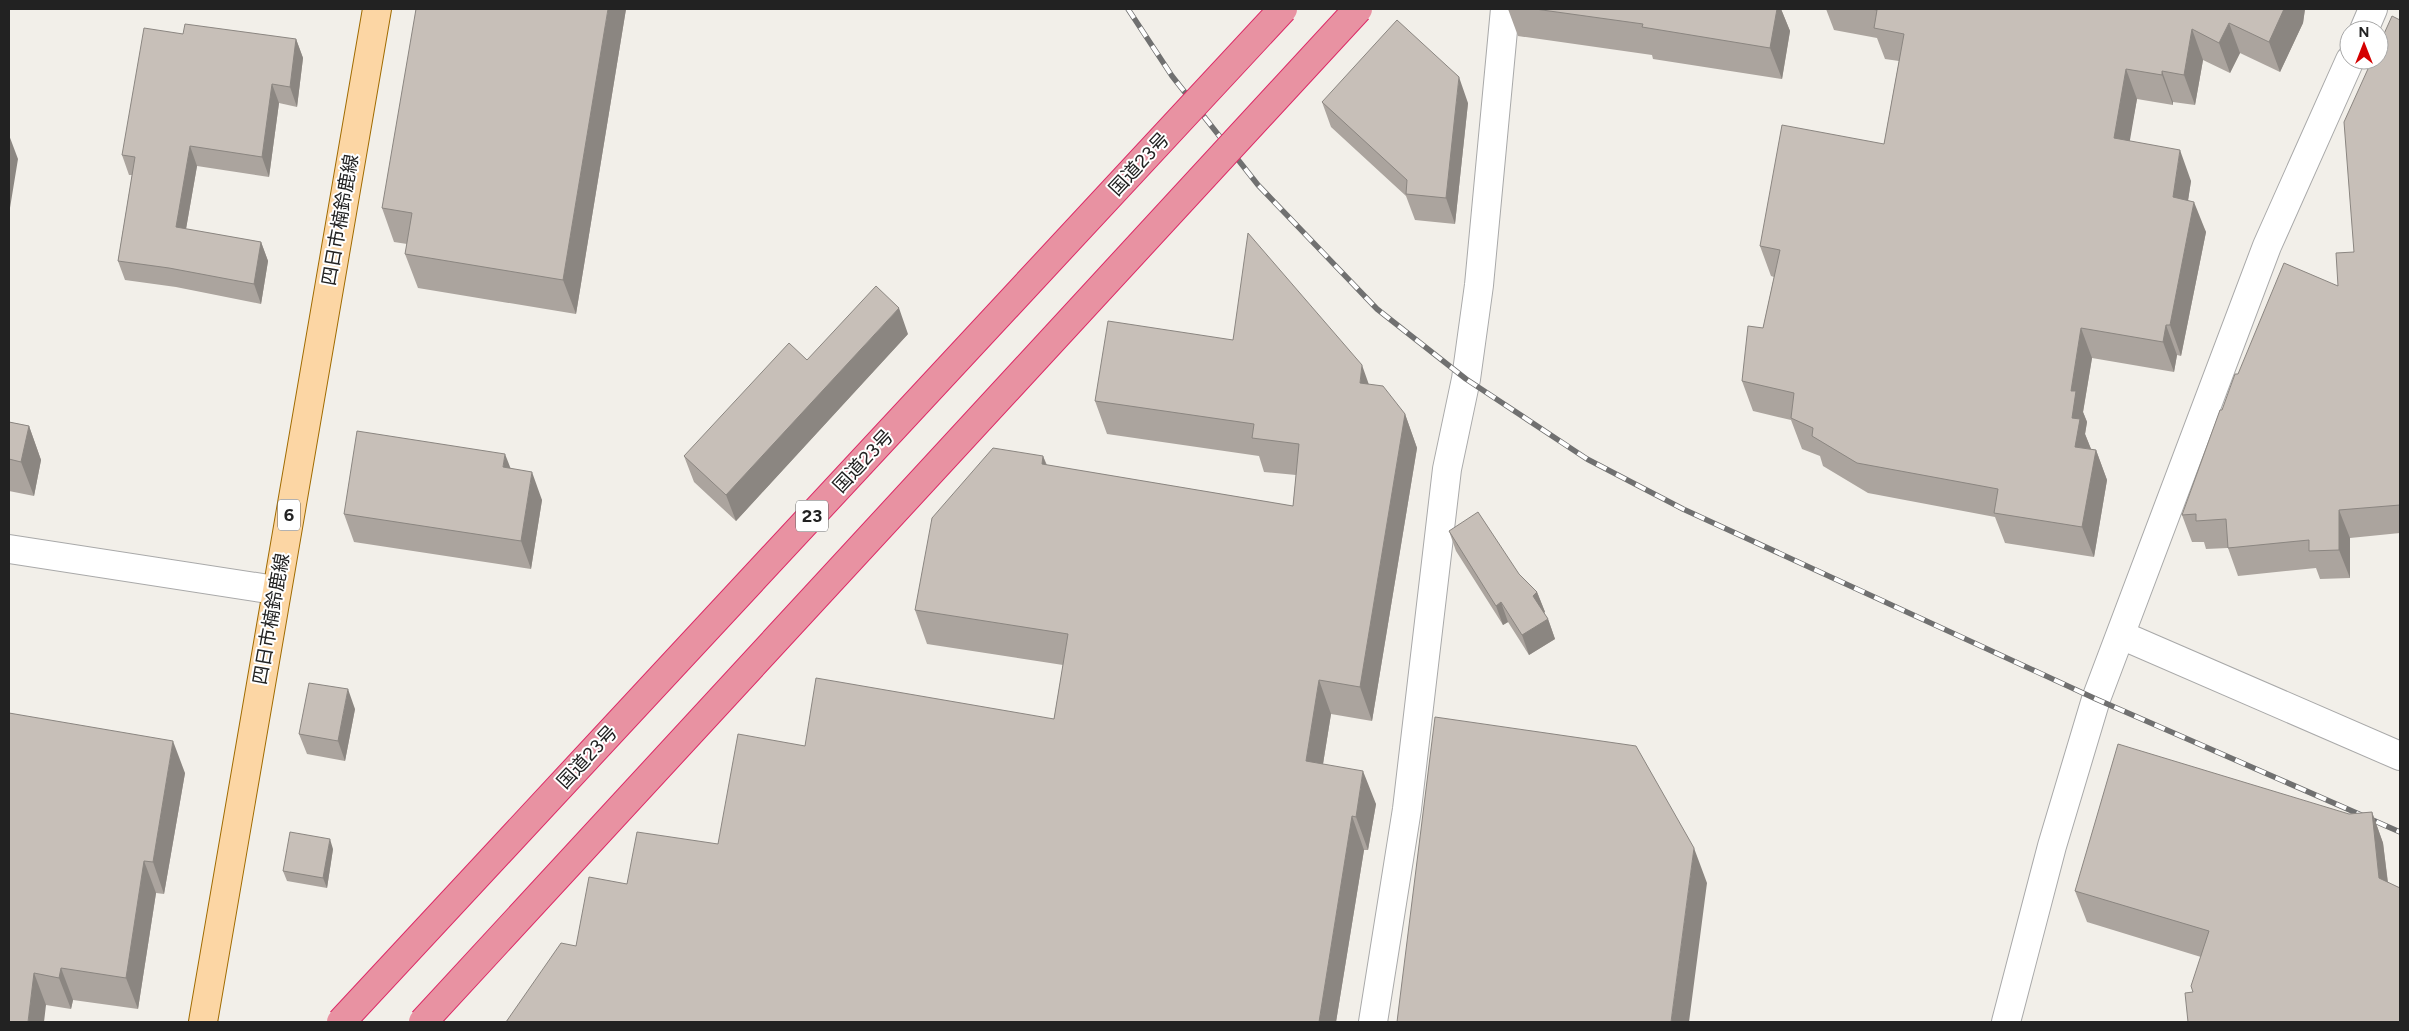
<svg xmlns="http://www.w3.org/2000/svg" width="2409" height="1031" font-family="Figtree,'Noto Sans JP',sans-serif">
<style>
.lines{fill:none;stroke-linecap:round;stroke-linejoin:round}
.minor-casing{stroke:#a9a9a9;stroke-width:30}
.major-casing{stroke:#a06b00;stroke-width:30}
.minor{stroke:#fff;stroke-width:28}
.major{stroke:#fcd6a4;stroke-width:28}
.rail-casing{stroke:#707070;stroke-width:5.5}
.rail{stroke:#fff;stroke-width:4;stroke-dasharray:11;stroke-linecap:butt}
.highway-bridge-casing{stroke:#dc2a67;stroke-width:30;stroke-linecap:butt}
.highway-bridge{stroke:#e892a2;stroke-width:28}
.wall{fill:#aba49e}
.shaded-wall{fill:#8b8681}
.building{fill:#c7bfb8;stroke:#8b8681}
.labels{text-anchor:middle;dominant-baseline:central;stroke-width:4;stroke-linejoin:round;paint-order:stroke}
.shield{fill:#fff;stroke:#646464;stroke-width:1}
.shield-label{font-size:18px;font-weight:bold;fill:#222}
.street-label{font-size:19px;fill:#222;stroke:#fff}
</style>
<rect width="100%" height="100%" fill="#f2efe9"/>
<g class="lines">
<g class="minor-casing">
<path id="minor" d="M2364,30L2373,9
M9,549L275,590
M2121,635L2400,756
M1373,1022L1407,809L1447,469L1466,379L1479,285L1505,9
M2006,1022L2052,846L2096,699L2267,246L2350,60"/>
</g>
<g class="major-casing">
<path id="major" d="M203,1022L377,9"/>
</g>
<use href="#minor" class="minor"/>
<use href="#major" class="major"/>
<g class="rail-casing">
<path id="rail" d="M1128,9L1172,76L1258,185L1377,309L1466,379L1587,459L1683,509L2096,699L2400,832"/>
</g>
<use href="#rail" class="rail"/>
<g class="highway-bridge-casing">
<path id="highway-bridge" d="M341,1022L1283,9
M423,1022L1358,9"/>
</g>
<use href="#highway-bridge" class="highway-bridge"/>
</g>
<path class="wall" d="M626,9L576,314L418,288L405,254L407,244L394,242L382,208Z
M1508,9H1781L1790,31L1782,79L1653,59L1652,55L1518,36Z
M1826,9H2305L2303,23L2280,72L2240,53L2230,73L2203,60L2195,105L2173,102V105L2137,99L2129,141L2191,181L2188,200L2206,232L2181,356L2177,355L2174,372L2092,358L2083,412L2087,422L2085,434L2091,449L2096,450L2107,480L2094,557L2005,543L1995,517L1868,493L1823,466L1820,456L1802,449L1791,420L1753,411L1742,381L1763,328L1774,277L1771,276L1760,246L1884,144L1899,61L1885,59L1877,38L1834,30Z
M2400,20V533L2350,538V578L2320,579L2316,568L2238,576L2228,548L2206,549L2204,542H2192L2182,515L2222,410L2238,374L2338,286L2354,252Z
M183,34L296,39L303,58L297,107L279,103L269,177L197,166L186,229L261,242L268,261L261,304L176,287L125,280L118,261L132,175H129L122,155Z
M1322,102L1468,103L1455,224L1415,220L1406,196L1331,127Z
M908,334L736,521L694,482L684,456L807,360Z
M1369,385L1405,414L1417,448L1372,721L1331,714L1323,764L1376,804L1368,850H1364L1336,1022H506L576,946L627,884L718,844L805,746L1054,719L1063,665L927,644L915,610L1043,456L1047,465L1293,506L1296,475L1264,472L1259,456L1107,434L1095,401Z
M9,422L29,426L41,460L34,496L9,491Z
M510,468L542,500L531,569L354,542L344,514Z
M1449,531L1519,574L1537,592L1545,612L1544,613L1548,619L1555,639L1529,655L1508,622L1503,625L1456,551Z
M355,709L345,761L307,754L299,734Z
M9,713L185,773L164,894L156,893L138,1009L73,1000L71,1009L46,1005L9,1022Z
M2372,812L2383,843L2388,882L2193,992L2201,957L2087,922L2075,891L2349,814Z
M333,849L327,888L287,881L283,871Z"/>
<path class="shaded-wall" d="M608,9H626L576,314L563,280Z
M1777,9H1781L1790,31L1782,79L1770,48Z
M2284,9H2305L2303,23L2280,72L2269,42Z
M2229,23L2240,53L2230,73L2219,43Z
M2192,29L2203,60L2195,105L2184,75Z
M296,39L303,58L297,107L290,87Z
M2126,69L2137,99L2125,169L2114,138Z
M2162,71L2173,102V105L2162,75Z
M1459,77L1468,103L1455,224L1446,198Z
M272,84L279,103L269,177L262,157Z
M9,135L18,159L9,214Z
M190,146L197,166L183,246L176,227Z
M2180,150L2191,181L2184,227L2173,197Z
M2194,202L2206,232L2181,356L2170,325Z
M261,242L268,261L261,304L254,284Z
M899,308L908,334L736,521L726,495Z
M2166,325L2177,355L2174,372L2163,342Z
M2081,328L2092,358L2083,412L2087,422L2085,434L2091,449L2075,447L2072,418L2071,391Z
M1362,365L1374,399L1360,383Z
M1405,414L1417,448L1372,721L1360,687Z
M29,426L41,460L34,496L21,462Z
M2096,450L2107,480L2094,557L2082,527Z
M505,454L516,482L503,467Z
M1043,456L1055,489L1042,464Z
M532,472L542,500L531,569L521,541Z
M2339,510L2350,538V578L2339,550Z
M1537,592L1545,612L1540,615L1533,596Z
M1501,602L1508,622L1503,625L1496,606Z
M1548,619L1555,639L1529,655L1522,635Z
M1319,680L1331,714L1318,795L1306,761Z
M348,689L355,709L345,761L338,741Z
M173,741L185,773L164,894L153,862Z
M1363,771L1376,804L1368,850L1356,817Z
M2372,812L2383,843L2391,910L2379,878Z
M1352,816L1364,850L1336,1022H1319Z
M330,839L333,849L327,888L323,878Z
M1694,848L1707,883L1689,1022H1671Z
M144,861L156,893L138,1009L126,978Z
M61,968L73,1000L71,1009L59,978Z
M34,973L46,1005L44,1022H28Z"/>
<path class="building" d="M416,9H608L563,280L405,254L412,213L382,208Z
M1535,9H1777L1770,48L1642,27L1643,24Z
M1871,9H2284L2269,42L2229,23L2219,43L2192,29L2184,75L2162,71V75L2126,69L2114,138L2180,150L2173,197L2194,202L2170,325H2166L2163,342L2081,328L2071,391H2076L2072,418L2080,419L2075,447L2096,450L2082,527L1994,513L1998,489L1857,463L1812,436L1813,428L1791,418L1794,393L1742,381L1748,326L1763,328L1780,250L1760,246L1782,125L1884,144L1904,34L1874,28L1877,10Z
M2392,16L2400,20V505L2339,510V550L2309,551V540L2228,548L2226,519L2196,521V514L2182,515L2220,410H2222L2235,374H2238L2284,263L2338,286L2336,253L2354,252L2344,122L2372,60H2379V45Z
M1397,20L1459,77L1446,198L1406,194L1407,180L1322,102Z
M185,24L296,39L290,87L272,84L262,157L190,146L176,227L261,242L254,284L169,268L118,261L135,157L122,155L144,28L183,34Z
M1248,233L1362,365L1360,383L1383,386L1405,414L1360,687L1319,680L1306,761L1363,771L1356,817L1352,816L1319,1022H506L561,943L576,946L589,877L627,884L637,832L718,844L738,734L805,746L816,678L1054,719L1068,634L915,610L932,518L993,448L1043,456L1042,464L1293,506L1299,444L1252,438L1254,424L1095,401L1108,321L1233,340Z
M876,286L899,308L726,495L684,456L789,343L807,360Z
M9,422L29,426L21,462L9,459Z
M357,431L505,454L503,467L532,472L521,541L344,514Z
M1478,512L1519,574L1537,592L1533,596L1548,619L1522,635L1501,602L1496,606L1449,531Z
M309,683L348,689L338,741L299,734Z
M9,713L173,741L153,862L144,861L126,978L61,968L59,978L34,973L28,1022H9Z
M1435,717L1636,746L1694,848L1671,1022H1397Z
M2118,744L2349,814L2372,812L2379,878L2400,888V1022H2188L2185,993L2193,992L2191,986L2209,931L2075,891Z
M290,832L330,839L323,878L283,871Z"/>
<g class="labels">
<g class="shield">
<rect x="278" y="499.5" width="22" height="31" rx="4"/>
<rect x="796" y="500.5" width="32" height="31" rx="4"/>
</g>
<g class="shield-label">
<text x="289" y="515">6</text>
<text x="812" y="516">23</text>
</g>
<g class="street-label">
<text transform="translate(1139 164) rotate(-47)">国道23号</text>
<text transform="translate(340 220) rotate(-80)">四日市楠鈴鹿線</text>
<text transform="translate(863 461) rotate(-47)">国道23号</text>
<text transform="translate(271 619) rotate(-80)">四日市楠鈴鹿線</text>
<text transform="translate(587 757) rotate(-47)">国道23号</text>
</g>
</g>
<rect width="2409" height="1031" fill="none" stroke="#222222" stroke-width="20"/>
<g transform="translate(2364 45)"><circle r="24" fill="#ffffff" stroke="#a7a7a7"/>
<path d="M0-4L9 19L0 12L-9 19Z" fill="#d40000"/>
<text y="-8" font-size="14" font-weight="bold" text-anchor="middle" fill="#222222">N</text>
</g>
</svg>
